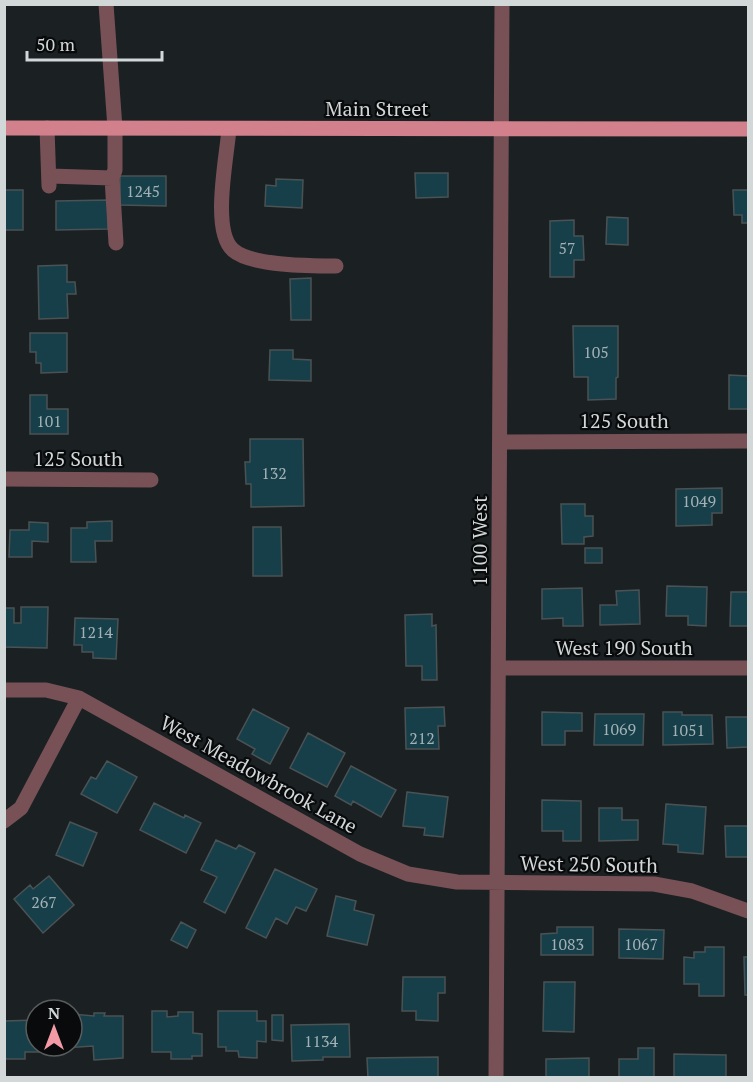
<svg xmlns="http://www.w3.org/2000/svg" width="753" height="1082" font-family="'PT Serif',serif">
<style>
.building{fill:#173f4a;stroke:#4a5254;stroke-width:1.5}
.lines{fill:none;stroke-linecap:round;stroke-linejoin:round}
.minor{stroke:#785156;stroke-width:15}
.major{stroke:#d1808c;stroke-width:15}
.labels{text-anchor:middle;dominant-baseline:central;stroke-width:4.5;stroke-linejoin:round;paint-order:stroke}
.number-label{font-size:16px;fill:#a3b1b4}
.street-label{font-size:20px;fill:#d2d7d8;stroke:#080a0b}
</style>
<rect width="100%" height="100%" fill="#1b2123"/>
<path class="building" d="M415,173H448V197L416,198Z
M120,176H166V206L120,205Z
M276,179L303,180L302,208L265,206L266,185L276,186Z
M4,190H23V230H5Z
M733,190H748V223H742V215H734Z
M108,200V229L56,230V201Z
M607,217L628,218V245L606,244Z
M574,220V236H583L584,260H574V277H550V221Z
M67,265V282H75L76,294H67L68,318L39,319L38,266Z
M311,278V320H291L290,279Z
M573,326H618V377L616,378V399L588,400V377H574Z
M30,333H67V372L41,373V363H36V352H30Z
M270,350H293V359L311,360V381L269,380Z
M729,375L748,376V409H729Z
M30,395H47V409H68V434H30Z
M250,439H303L304,506L251,507V484H246L245,462H250Z
M722,488V513H712V525L676,526V489Z
M561,504H585V516H593V536L584,537V544H562Z
M112,521V541H95L96,562H71V528H87V522Z
M29,522L48,523V542L32,541V557H9L10,530H29Z
M253,527H281L282,576H253Z
M585,548H602V563H585Z
M667,586L707,587L706,626L688,625V616H666Z
M582,588L583,626H563V618L542,619V589Z
M639,590L640,624L600,625V605H617L616,591Z
M731,592H748V626H730Z
M21,607H48L47,648L4,647V608H14V623H21Z
M432,614V626L436,625L437,680H422V666H406L405,615Z
M75,618L118,619L116,659L93,658V652H82V645H74Z
M444,707L445,726H438L439,749H406L405,708Z
M253,709L289,728L270,764L252,754L255,749L237,739Z
M542,712L582,713V731H565V745H542Z
M663,712H682V715H712L713,744L663,745Z
M595,714H644L643,745H594Z
M726,717H748V747L727,748Z
M308,733L345,753L327,787L290,768Z
M107,761L137,777L117,813L81,794L91,777L96,779Z
M351,766L396,790L381,817L353,801L351,805L335,796Z
M407,792L448,797L443,837L424,835L425,828L403,826Z
M542,800L581,801V841H563V831H542Z
M154,803L184,818L185,815L201,823L186,853L140,830Z
M666,804L706,807L703,854L678,852V845L663,844Z
M599,808H622V820H638V840L599,841Z
M70,822L97,833L83,866L56,855Z
M725,826H748V857H726Z
M216,840L236,849L239,845L255,853L225,913L204,902L217,877L201,870Z
M275,869L317,889L306,911L296,907L287,924L276,918L266,938L246,928Z
M49,876L74,905L43,933L14,899L30,885L33,889Z
M336,896L356,901L354,910L374,915L367,945L327,936Z
M181,922L196,930L187,948L171,940Z
M557,927H593V955H541V934L557,933Z
M619,929L664,930L663,959L619,958Z
M705,947H724V996H699V984H684V957L694,958V952H705Z
M744,957H748V995H745Z
M403,977H445V993H438V1021L416,1020V1011H402Z
M544,982H575L574,1032L543,1031Z
M152,1011H167V1017L178,1016V1012H193V1033L202,1034V1056H192V1059H171V1052H152Z
M218,1011H257V1021H266V1042L257,1041V1058L239,1057L238,1051H226V1047H218Z
M94,1013H105L104,1016H123V1058L94,1060L93,1046L64,1048V1046H72V1014L94,1016Z
M272,1015H283V1041L272,1040Z
M36,1020V1046H42V1052H25V1059H6L4,1054L5,1021Z
M349,1024L350,1057H323V1060L292,1061L291,1025Z
M638,1048H654V1078H619V1059H638Z
M674,1054L726,1055V1078H674Z
M438,1057V1078H368L367,1058Z
M589,1058V1078H546V1059Z"/>
<g class="lines">
<path class="minor" d="M106,4L115,128V170L112,178L116,243
M47,128L49,186
M229,129C227,156 211,231 233,250C251,266 311,266 336,266
M50,176L112,178
M500,442L748,441
M4,479L151,480
M499,668H748
M4,690H46L79,698L360,854L408,874L457,882L654,884L692,891L748,911
M4,821L21,808L79,698
M496,1078L502,4"/>
<path class="major" d="M4,128L748,129"/>
</g>
<g class="labels">
<g class="number-label">
<text x="143" y="191">1245</text>
<text x="567" y="248">57</text>
<text x="596" y="352">105</text>
<text x="49" y="421">101</text>
<text x="274" y="473">132</text>
<text x="699" y="501">1049</text>
<text x="96" y="632">1214</text>
<text x="619" y="729">1069</text>
<text x="688" y="730">1051</text>
<text x="422" y="738">212</text>
<text x="44" y="902">267</text>
<text x="567" y="944">1083</text>
<text x="641" y="944">1067</text>
<text x="321" y="1041">1134</text>
</g>
<g class="street-label">
<text x="377" y="108">Main Street</text>
<text x="624" y="420">125 South</text>
<text x="78" y="458">125 South</text>
<text transform="translate(479 541) rotate(-90)">1100 West</text>
<text x="624" y="647">West 190 South</text>
<text transform="translate(259 774) rotate(29)">West Meadowbrook Lane</text>
<text transform="translate(589 864) rotate(1)">West 250 South</text>
</g>
</g>
<rect width="753" height="1082" fill="none" stroke="#d2d7d8" stroke-width="12"/>
<g transform="translate(54 1028)"><circle r="28" fill="#080a0b" stroke="#595c5d" stroke-width="1.5"/>
<path d="M0-4.5L10 22L0 15L-10 22Z" fill="#f39aa7"/>
<text y="-9" font-size="16" font-weight="bold" text-anchor="middle" fill="#d2d7d8">N</text>
</g>
<path d="M27 51v9h135v-9" fill="none" stroke="#d2d7d8" stroke-width="3"/>
<text x="36" y="51" font-size="18" fill="#d2d7d8" stroke="#080a0b" stroke-width="4.5" paint-order="stroke">50 m</text>
</svg>
